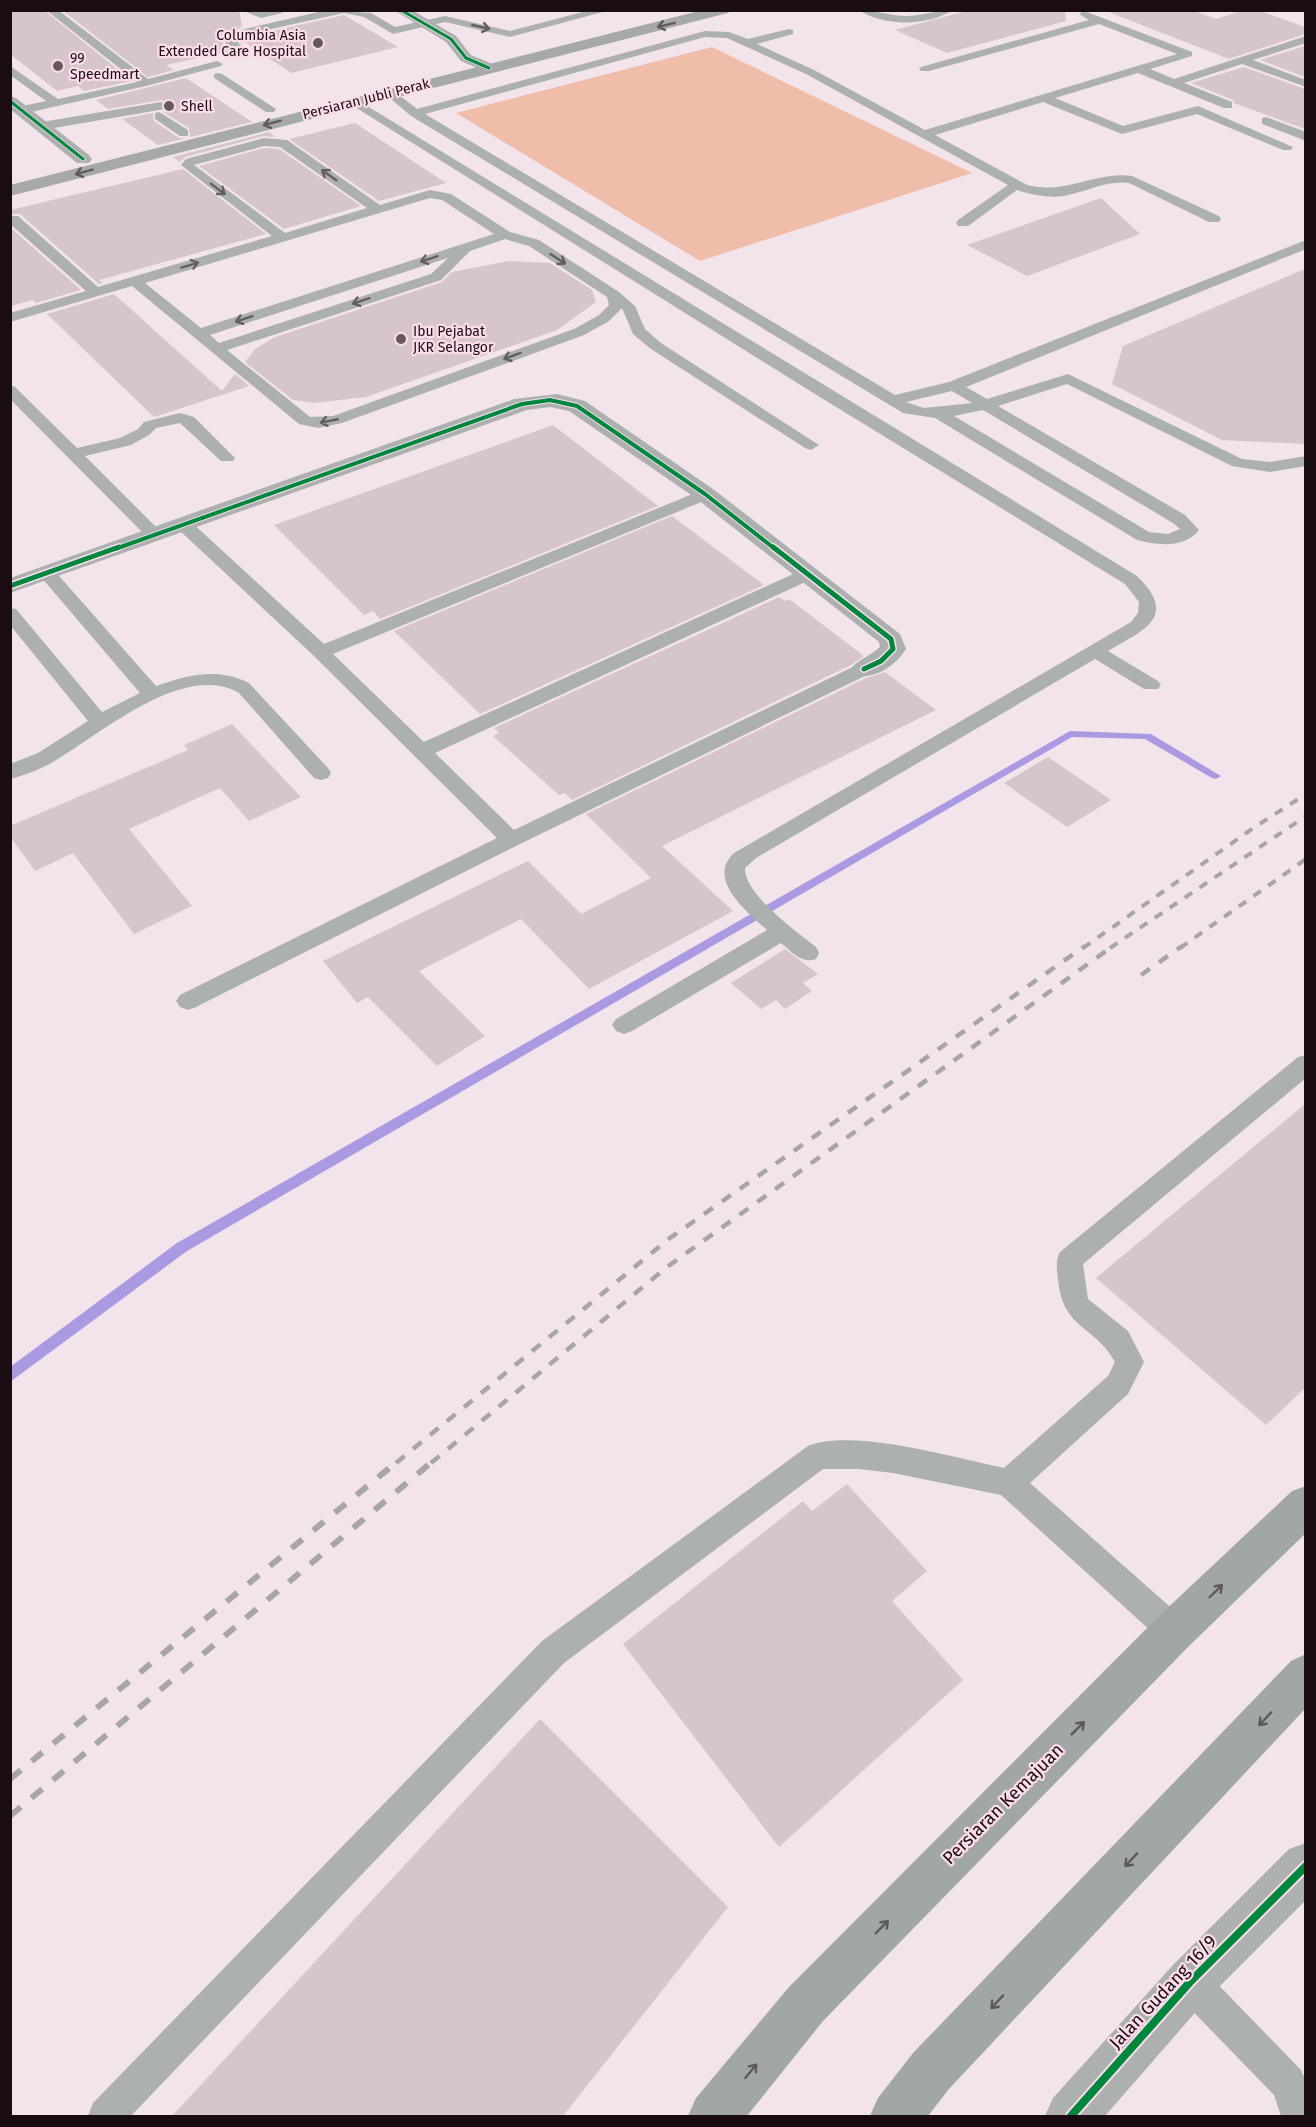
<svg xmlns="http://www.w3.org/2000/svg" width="1316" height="2127" font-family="'Fira Sans',sans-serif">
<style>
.green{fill:#efbdaa}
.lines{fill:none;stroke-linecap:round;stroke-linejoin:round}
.stream{fill:#aa9ae2;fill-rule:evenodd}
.building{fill:#d6c5ca}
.lane{fill:#acb1b0;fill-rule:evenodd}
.street{fill:#acb1b0;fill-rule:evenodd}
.secondary{fill:#a1a7a4;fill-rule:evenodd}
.primary{fill:#a6a9a9;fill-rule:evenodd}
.rail-far2{stroke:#a8a5a6;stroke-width:4;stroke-dasharray:9 9;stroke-linecap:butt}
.rail-far1{stroke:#a8a5a6;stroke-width:4.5;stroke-dasharray:11 11;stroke-linecap:butt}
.rail{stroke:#a8a5a6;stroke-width:6;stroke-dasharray:14 14;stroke-linecap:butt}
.cycleway-far3-casing{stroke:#fadcea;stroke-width:4.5}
.cycleway-far2-casing{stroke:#fadcea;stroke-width:6}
.cycleway-far1-casing{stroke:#fadcea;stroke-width:8}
.cycleway-casing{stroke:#fadcea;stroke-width:12}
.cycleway-far3{stroke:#00873e;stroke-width:3}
.cycleway-far2{stroke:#00873e;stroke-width:4}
.cycleway-far1{stroke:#00873e;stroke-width:5}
.cycleway{stroke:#00873e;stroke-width:8}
.oneway{stroke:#605a5e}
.oneway2{stroke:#645e62}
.oneway3{stroke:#5e595c}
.poi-dot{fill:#67575f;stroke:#fadcea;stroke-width:2}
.labels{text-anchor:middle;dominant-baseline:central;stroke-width:4.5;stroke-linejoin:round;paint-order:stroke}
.far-poi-label{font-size:14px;fill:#1b0b13;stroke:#fadcea;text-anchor:start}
.far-street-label{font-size:14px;fill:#1b0b13;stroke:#fadcea}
.near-street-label{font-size:18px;fill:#1b0b13;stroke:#fadcea}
</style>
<rect width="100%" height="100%" fill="#f3e3eb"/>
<path class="green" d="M712,47L972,173L700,261L456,113Z"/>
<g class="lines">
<path class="stream" d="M1070,731L1151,734L1221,776L1216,779L1212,778L1145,739L1072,737L187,1251L10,1382V1367L177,1243Z"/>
</g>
<path class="building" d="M10,10H44L132,81L84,91L78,86L57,91L10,54Z
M62,10H239L242,27L225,36L223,44L230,51L166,65L174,70L148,77Z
M970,10H1065L1066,21L947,53L895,30Z
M1111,10H1192L1216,19L1244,10H1257L1305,27V34L1229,59L1111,13Z
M344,15L398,47L291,73L243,41V45L239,41L245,37Z
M1305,46V77L1260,60Z
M1244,67L1305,89V129L1234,103L1233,100L1191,83Z
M186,78L252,122L190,137L189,128L163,112L167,110L169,106L162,100L108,109L96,100Z
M153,113L154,121L179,138H186L158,145L122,119Z
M355,123L446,183L379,201L289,139Z
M269,132L275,137L263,136L185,157L180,162L173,157Z
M264,148L279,149L361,206L284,229L199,166Z
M183,169L266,234L99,280L103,283L99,284L20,214H10V210Z
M1101,198L1140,234L1027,276L967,245Z
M10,227L81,290L36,303L33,300L10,306Z
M509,261L550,263L592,290L596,302L557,330L366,397L315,403L293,400L245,362L255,349L275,337L442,282L452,272Z
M1305,269V444L1222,440L1112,384L1123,346Z
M114,294L222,391L235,374L249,386L154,417L47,314Z
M553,425L658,506L380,619L373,611L364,615L274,525Z
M672,516L764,585L480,714L394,631Z
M779,597L785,601L789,599L864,656L851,665L572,800L565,793L559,795L493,736L499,733L494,728Z
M885,672L936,710L662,846L733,911L589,989L521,919L419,971L485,1036L437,1066L368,997L357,1003L323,961L528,861L581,914L651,878L586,814L866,678Z
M232,724L301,797L249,821L220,788L129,829L192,906L134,934L73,853L35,871L10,836V826L188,750L184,745Z
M1048,757L1111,800L1067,827L1004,783Z
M785,949L818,974L803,983L812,991L785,1009L776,1000L761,1009L731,983Z
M1305,1104V1388L1266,1425L1096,1278Z
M847,1484L927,1571L892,1601L963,1680L779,1847L623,1644L803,1501L812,1511Z
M540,1719L728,1907L563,2116H172Z"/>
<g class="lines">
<path class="lane" d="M46,10H58L148,79L217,61L223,64L221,66L146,86L22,114L18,113V107L46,101L10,75V66L58,99L137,82Z
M327,10L371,13L395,27L445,16L510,31L590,10H610L510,37L445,22L393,34L364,17L344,13L244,35L236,40L242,47L240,49H232L225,43L227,37L236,31Z
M859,10C875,10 890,16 906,16C922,16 937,10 953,10C929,26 883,27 859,10Z
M1084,11L1192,52V56L1150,69L1174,79L1306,36V43L1253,60L1306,80V87L1242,64L1184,83L1232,102V108H1224L1138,73L1055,98L1123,126L1198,106L1293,147L1291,150H1283L1197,114L1122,134L1043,102L935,135L1027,185C1068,195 1095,171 1132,176L1219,216L1221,219L1219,222H1209L1129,183C1107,180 1086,192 1064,196C1048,198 1032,195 1017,190L968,226H958L956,223L958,220L1008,185L806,74L727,38L705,37L425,114L895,395L949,382L1306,240V249L966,387L987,399L1068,374L1242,459L1270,462L1306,456V466L1270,472L1232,466L1067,384L998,406L1185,515L1199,530C1184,549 1157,545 1137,540L935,418L903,413L411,116L384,93L390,90L394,91L417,109L705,31L729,32L748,39L789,29L793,30V34L757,44L814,70L925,130L1177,54L1099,24L929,71H921L919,69L921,67L1089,20L1079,14ZM952,391L972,403L924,408L906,402ZM983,410L1173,523L1180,529L1168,534L1149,532L954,416Z
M218,73L222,74L276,109L274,112H266L214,78V74Z
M354,98L1137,576C1179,617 1144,630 1108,651L1158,681L1161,685L1158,689H1144L1095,659L756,858L745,868C744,894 796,931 816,947L819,953L816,959C801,964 792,952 781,943L632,1031L624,1034L616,1031L612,1025L616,1019L767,930C747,912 706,879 734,853L1131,622L1138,613L1139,602L1125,584L815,394L350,104V100Z
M161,102L167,106L165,109L42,130L36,126L42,122Z
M159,112L188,130V136H180L155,119V113Z
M1266,117L1306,132V141L1262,124V118Z
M264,138L287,140L380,205L430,190L451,194L510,232L539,240L619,292L635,306L645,329L661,343L819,445L811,450L805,448L651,349L633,334L622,308L609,321L584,335L342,423L318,428L299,424L132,286L10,322V313L86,291L10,224V216H18L98,287L272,236L181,165L186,159ZM264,146L280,147L367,208L285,233L194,165ZM430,198L442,200L494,234L201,328L145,283ZM505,239L529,246L607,297L609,305L599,315L574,329L333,416L310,417L227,350L441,280L470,251ZM448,258L431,274L219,343L210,335Z
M10,385L15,387L77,448L120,438L138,429L144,422L180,413L194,417L235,458L233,461H221L180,423L156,428L149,435L131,445L85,456L164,535L161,539H149L10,399Z
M705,489L711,490L713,494L711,498L333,654L424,742L802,570H814L817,574L814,578L435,753L514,830L857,665H871L873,669L871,673L518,845L196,1007L188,1010L180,1007L176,1001L180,995L497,838L314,656L178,529L175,525L178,521H190L324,644Z
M47,568L53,569L156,686C187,675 218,667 249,683L328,768L331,773L328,778L321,780L314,778L239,693C183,661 100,735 53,762C41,769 25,775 10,779V764L38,753L88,721L10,625V608L16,609L102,712L140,693L41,577L38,573L41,569Z
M1306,1055V1078L1083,1264L1088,1299L1128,1331L1144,1362L1128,1394L1030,1483L1185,1620L1190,1631L1185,1642L1174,1647L1163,1642L1001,1495L893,1473L859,1469H823L564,1663L131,2116H88L93,2103L542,1641L808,1446C855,1428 954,1458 1004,1468L1108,1376L1115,1362C1095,1325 1063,1330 1058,1280C1057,1269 1055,1262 1060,1252L1298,1057Z
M1190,1964L1203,1969L1301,2070L1306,2081V2116H1281L1274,2095L1177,1995L1172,1982L1177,1969Z"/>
<path class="street" d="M241,10H284L282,13L261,18Z
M394,10H412L456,36L471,55L495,65L497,68L489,73L461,61L446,42Z
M10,96L16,98L89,155L92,159L89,163H77L10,109Z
M557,394L585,401L713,489L900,634L906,649C895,666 875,680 855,675L851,669C858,659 871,656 880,647L879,642L697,499L569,411L550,407L527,410L10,593V578L514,399Z
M1306,1843V1900L1207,1999L1105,2116H1045L1053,2098L1173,1965L1289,1849Z"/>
<path class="secondary" d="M1306,1486V1533L1189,1646L823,2021L747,2116H688L696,2098L789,1987L1159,1616L1292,1491Z
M1306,1654V1708L949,2089L928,2116H870L878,2098L913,2053L1291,1661Z"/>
<path class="primary" d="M703,10H730L728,13L10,196V185Z"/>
<path class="rail-far2" d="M1083,948L1252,829L1306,794
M1110,948L1306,816
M1180,948L1306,859"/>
<path class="rail-far1" d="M1141,975L1182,946
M396,1463L670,1238L1085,946
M431,1463L667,1267L1113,946"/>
<path class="rail" d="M10,1779L398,1461
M10,1816L433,1461"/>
<g class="cycleway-far3-casing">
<path id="cycleway-far3" d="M401,10L451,39L466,58L489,68
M10,101L83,159"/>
</g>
<g class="cycleway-far2-casing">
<path id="cycleway-far2" d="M115,549L522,404L550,400L577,406L705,494L775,549"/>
</g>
<g class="cycleway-far1-casing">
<path id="cycleway-far1" d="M773,547L891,639L893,649L881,661L864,669
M10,586L119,547"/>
</g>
<g class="cycleway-casing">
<path id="cycleway" d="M1071,2116L1190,1982L1306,1866"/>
</g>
<use href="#cycleway-far3" class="cycleway-far3"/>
<use href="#cycleway-far2" class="cycleway-far2"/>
<use href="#cycleway-far1" class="cycleway-far1"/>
<use href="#cycleway" class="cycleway"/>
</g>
<defs><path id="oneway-shaft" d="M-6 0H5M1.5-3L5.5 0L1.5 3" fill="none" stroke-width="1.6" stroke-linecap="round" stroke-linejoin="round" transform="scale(1.5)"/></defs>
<g class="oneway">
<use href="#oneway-shaft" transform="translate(666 25) rotate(166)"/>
<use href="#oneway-shaft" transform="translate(272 123) rotate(165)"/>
<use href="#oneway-shaft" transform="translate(84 172) rotate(165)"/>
</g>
<g class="oneway2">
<use href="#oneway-shaft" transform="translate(481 27) rotate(13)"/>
<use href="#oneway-shaft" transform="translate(329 175) rotate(-145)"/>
<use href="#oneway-shaft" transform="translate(218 189) rotate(37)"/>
<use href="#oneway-shaft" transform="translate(429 259) rotate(162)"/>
<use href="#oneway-shaft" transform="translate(558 259) rotate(33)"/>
<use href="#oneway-shaft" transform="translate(190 265) rotate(-17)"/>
<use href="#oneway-shaft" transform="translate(361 301) rotate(162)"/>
<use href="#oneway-shaft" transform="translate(244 319) rotate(162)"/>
<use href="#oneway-shaft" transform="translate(512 356) rotate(160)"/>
<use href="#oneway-shaft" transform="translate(329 421) rotate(169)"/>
</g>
<g class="oneway3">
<use href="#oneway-shaft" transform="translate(1216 1591) rotate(-44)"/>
<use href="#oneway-shaft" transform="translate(1265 1719) rotate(133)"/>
<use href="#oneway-shaft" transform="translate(1078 1728) rotate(-45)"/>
<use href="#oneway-shaft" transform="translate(1131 1860) rotate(133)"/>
<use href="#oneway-shaft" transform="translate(882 1927) rotate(-45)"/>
<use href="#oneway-shaft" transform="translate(997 2002) rotate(133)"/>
<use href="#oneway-shaft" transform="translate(751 2071) rotate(-51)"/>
</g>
<g class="poi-dot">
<circle cx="318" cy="43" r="6"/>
<circle cx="58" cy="66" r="6"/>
<circle cx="169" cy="106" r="6"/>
<circle cx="401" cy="339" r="6"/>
</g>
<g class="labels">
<g class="far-poi-label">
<text x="306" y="35" text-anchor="end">Columbia Asia<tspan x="306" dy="16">Extended Care Hospital</tspan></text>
<text x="70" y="58">99<tspan x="70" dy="16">Speedmart</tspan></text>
<text x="181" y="106">Shell</text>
<text x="413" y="331">Ibu Pejabat<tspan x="413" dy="16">JKR Selangor</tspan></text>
</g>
<g class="far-street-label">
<text transform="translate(366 99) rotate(-14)">Persiaran Jubli Perak</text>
</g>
<g class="near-street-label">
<text transform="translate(1003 1804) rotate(-45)">Persiaran Kemajuan</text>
<text transform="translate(1163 1992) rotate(-47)">Jalan Gudang 16/9</text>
</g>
</g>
<rect width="1316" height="2127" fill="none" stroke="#1b0b13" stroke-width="24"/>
</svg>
